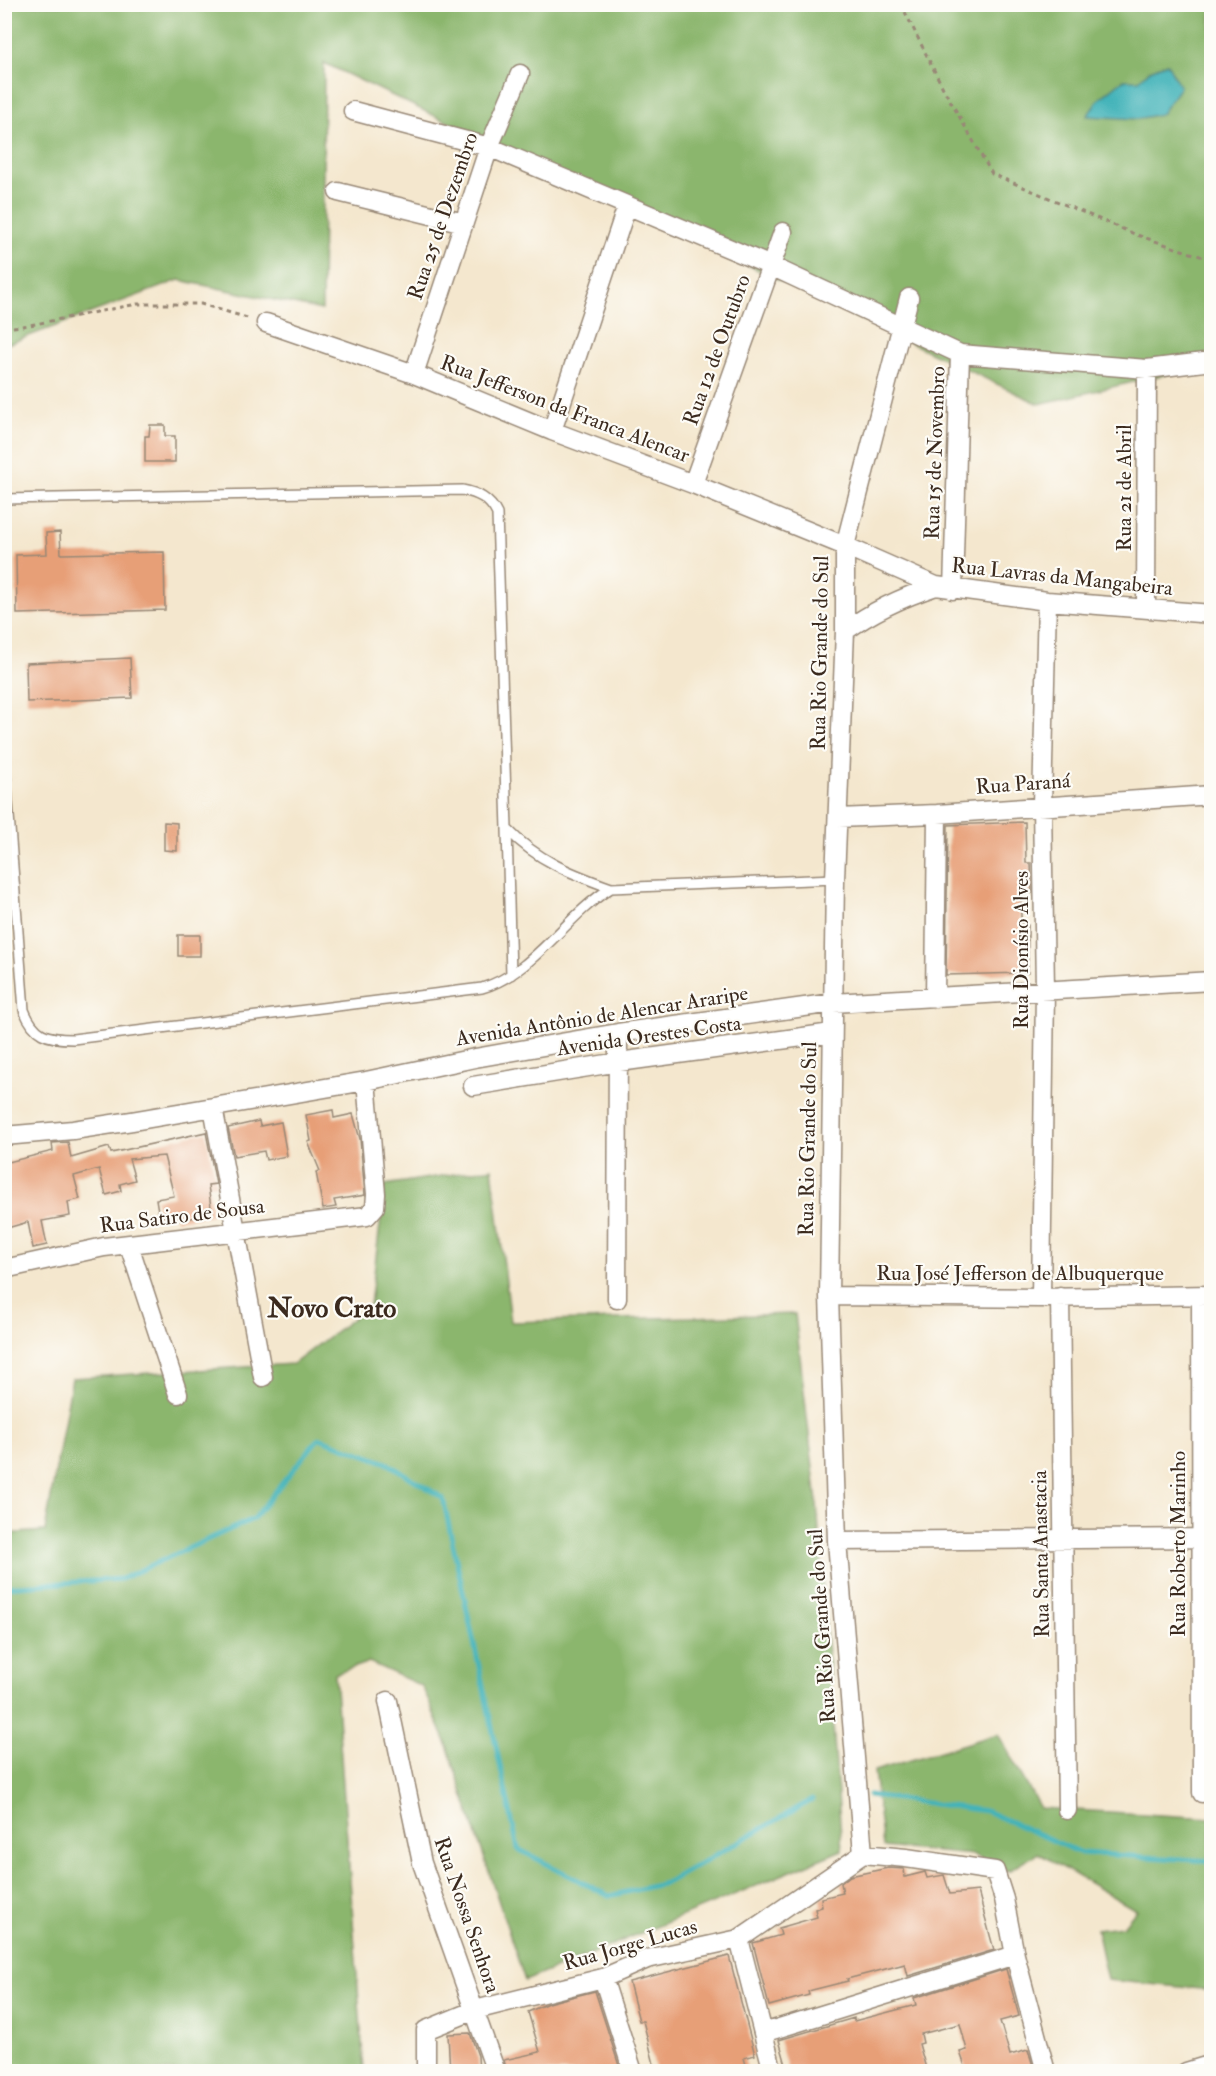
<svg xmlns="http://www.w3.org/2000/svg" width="1216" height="2076" font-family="'IM FELL Double Pica',serif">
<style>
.forest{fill:#8bb66d;stroke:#637046;stroke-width:1.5}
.water{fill:#42b3b9;stroke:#3e6e6c;stroke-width:1.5}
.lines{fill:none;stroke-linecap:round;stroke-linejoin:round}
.stream{stroke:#42b3b9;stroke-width:5}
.building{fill:#e79f77}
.service-casing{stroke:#988876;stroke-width:12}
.minor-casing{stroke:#988876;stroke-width:21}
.path{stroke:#988876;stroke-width:3;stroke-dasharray:4.5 4.5;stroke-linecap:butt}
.service{stroke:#fff;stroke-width:9}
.minor{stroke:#fff;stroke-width:18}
.labels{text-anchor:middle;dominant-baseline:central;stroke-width:4.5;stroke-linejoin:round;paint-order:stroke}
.street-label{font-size:21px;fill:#3b2a1e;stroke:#fdfcf7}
.district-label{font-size:27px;font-weight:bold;fill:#3b2a1e;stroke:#fdfcf7}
</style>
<rect width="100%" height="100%" fill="#fdfcf7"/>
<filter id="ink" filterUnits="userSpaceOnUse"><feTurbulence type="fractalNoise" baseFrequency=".0167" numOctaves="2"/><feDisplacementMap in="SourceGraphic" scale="12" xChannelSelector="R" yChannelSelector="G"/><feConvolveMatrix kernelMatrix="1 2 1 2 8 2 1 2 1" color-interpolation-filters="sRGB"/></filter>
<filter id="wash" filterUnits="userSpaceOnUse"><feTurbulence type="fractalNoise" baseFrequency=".008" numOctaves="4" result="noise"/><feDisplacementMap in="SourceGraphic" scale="24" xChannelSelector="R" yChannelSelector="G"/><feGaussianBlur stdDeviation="1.35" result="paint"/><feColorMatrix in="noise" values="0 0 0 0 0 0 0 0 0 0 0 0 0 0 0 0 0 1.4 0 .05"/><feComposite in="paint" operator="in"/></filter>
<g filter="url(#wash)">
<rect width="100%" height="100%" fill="#f4e7ce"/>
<path class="forest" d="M5,5H1211V364L1039,404L324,63L322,310L179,280L5,345Z
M492,1168L511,1322L795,1314L817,1502L842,1850L525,1981L446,1742L422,1686L369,1662L335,1674L364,2071L5,2072V1534L45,1531L72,1378L293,1364L370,1305L385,1185Z
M998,1734L1040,1808L1211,1818V1990L1107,1980L1096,1929L1123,1926L1136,1910L1038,1853L1008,1871L974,1855L883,1847L874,1771Z"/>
<path class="water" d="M1167,63L1180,87L1161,114L1137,119L1087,116L1099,99L1123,80H1139L1150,70Z"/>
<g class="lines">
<path class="stream" d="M4,1587L121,1579L253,1519L319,1438L387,1463L443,1498L518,1849L609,1896L666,1883L812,1800
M869,1795L986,1811L1081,1853L1212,1861"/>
</g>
<g id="blocks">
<path class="building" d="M150,425H165V436H175V462H145V436H149Z
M60,532L61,554L164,552L165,610L17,614L16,555L47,554L46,533Z
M130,658L132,698L27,702L26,663Z
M164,822L177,823V851L164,850Z
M1025,822L1026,863H1031L1032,893H1021V924L1028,925V973L946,975L948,825Z
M178,935H200V956H178Z
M333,1110L334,1118L353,1114L360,1139L365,1195L334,1200L336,1207L323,1209L316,1172L320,1171L308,1142L311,1141L306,1115Z
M259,1121L260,1126L281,1122L287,1156L266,1160L264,1151L234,1156L228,1128Z
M206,1132L216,1184L208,1185L212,1215L176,1220V1215L159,1217L156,1199L174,1196L164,1156L129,1159L135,1180L120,1184L121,1191L106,1195L99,1169L74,1176L80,1199L68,1202L70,1216L42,1221L47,1245L33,1248L28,1222L4,1229V1163L53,1151L52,1143L68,1142L71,1158L109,1147L111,1153Z
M888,1868L904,1869L905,1877L925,1872L927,1878L944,1875L950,1894L978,1891L994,1950L908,1976L905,1964L847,1979L848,1981L808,1991L809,1995L769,2006L753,1943L781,1935L779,1928L817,1917L815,1909L822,1907L821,1898L843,1893L841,1883L850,1876Z
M729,1956L755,2055L744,2058L748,2072H656L643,2021H639L629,1982Z
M1006,1969L1019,2016L1000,2021L1010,2055L1028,2050L1034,2069L1024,2072H967L960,2052L967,2050L960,2024L921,2034L923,2043L919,2044L927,2072H788L779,2040L854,2018V2021L916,2005L914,1998Z
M595,1991L621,2072H507L504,2060L540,2052L528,2012L548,2003Z
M470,2033L478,2056L479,2072H450L448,2034Z"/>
</g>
</g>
<g filter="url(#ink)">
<use href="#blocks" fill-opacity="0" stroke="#988876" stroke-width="1.5"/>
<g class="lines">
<g class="service-casing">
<path id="service" d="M4,499L462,490C478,493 490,499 497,514L507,829C538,861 570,873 611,888
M4,750L24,1010C34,1035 46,1039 73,1039L482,988C534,973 565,916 611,888L835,879
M507,829L511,975"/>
</g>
<g class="minor-casing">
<path id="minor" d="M353,111L489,147L771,266L960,354L1147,369L1212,361
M338,192L464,223
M266,323L414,374L552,431L693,484L845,546L936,586L1047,601L1212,614
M414,374L489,147L520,74
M552,431L627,206
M693,484L783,232
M953,590L960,354
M1146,608L1147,369
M845,631C874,610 903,597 936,586
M838,818L937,814L1212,795
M935,998L937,814
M473,1086L619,1062L832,1033
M213,1107L263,1377
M4,1136L73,1130L132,1121L366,1081L475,1058L618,1033L833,1003L1212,981
M129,1245L178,1394
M4,1269L104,1247L367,1216L375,1207L376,1194L366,1081
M1201,1295L1202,1793
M829,1296L1041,1298L1211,1295
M1060,1297L1067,1810
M1041,1298L1045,989L1042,805L1047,601
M617,1299L618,1033
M837,1541L1210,1538
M388,1701L422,1863L496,2072
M863,1854L837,1541L829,1296L835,879L845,631V546L909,298
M863,1854L906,1858L995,1871L1004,1899L1015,1955L1046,2072
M739,1939L773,2072
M603,1978L633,2072
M763,2033L1015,1955
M426,2072V2030L475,2010L603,1978L647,1959L739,1939L863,1854
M1186,2072L1212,2064"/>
</g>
<path class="path" d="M901,4L943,88L992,174L1137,235L1212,260
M4,328L30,325L137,304H201L251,319"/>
<use href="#service" class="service"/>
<use href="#minor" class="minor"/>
</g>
</g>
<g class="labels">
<g class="street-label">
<text transform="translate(443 216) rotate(-71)">Rua 25 de Dezembro</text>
<text transform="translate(717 350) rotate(-70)">Rua 12 de Outubro</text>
<text transform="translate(565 409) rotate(21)">Rua Jefferson da Franca Alencar</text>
<text transform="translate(935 453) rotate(-88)">Rua 15 de Novembro</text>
<text transform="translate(1124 488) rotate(-90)">Rua 21 de Abril</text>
<text transform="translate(1062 577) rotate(6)">Rua Lavras da Mangabeira</text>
<text transform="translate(820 653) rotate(-89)">Rua Rio Grande do Sul</text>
<text transform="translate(1023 784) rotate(-4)">Rua Paraná</text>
<text transform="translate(1021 950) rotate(-90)">Rua Dionísio Alves</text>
<text transform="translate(602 1016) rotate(-9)">Avenida Antônio de Alencar Araripe</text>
<text transform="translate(649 1036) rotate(-8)">Avenida Orestes Costa</text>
<text transform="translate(808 1139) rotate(-89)">Rua Rio Grande do Sul</text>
<text transform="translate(182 1216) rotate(-7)">Rua Satiro de Sousa</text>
<text x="1020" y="1273">Rua José Jefferson de Albuquerque</text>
<text transform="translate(1178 1544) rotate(-90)">Rua Roberto Marinho</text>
<text transform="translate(1041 1554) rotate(-91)">Rua Santa Anastacia</text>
<text transform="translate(822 1626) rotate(-94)">Rua Rio Grande do Sul</text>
<text transform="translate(467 1915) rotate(71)">Rua Nossa Senhora</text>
<text transform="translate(630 1945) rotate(-16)">Rua Jorge Lucas</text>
</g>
<g class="district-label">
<text x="332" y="1308">Novo Crato</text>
</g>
</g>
<rect width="1216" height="2076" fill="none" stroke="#fdfcf7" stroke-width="24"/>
</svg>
